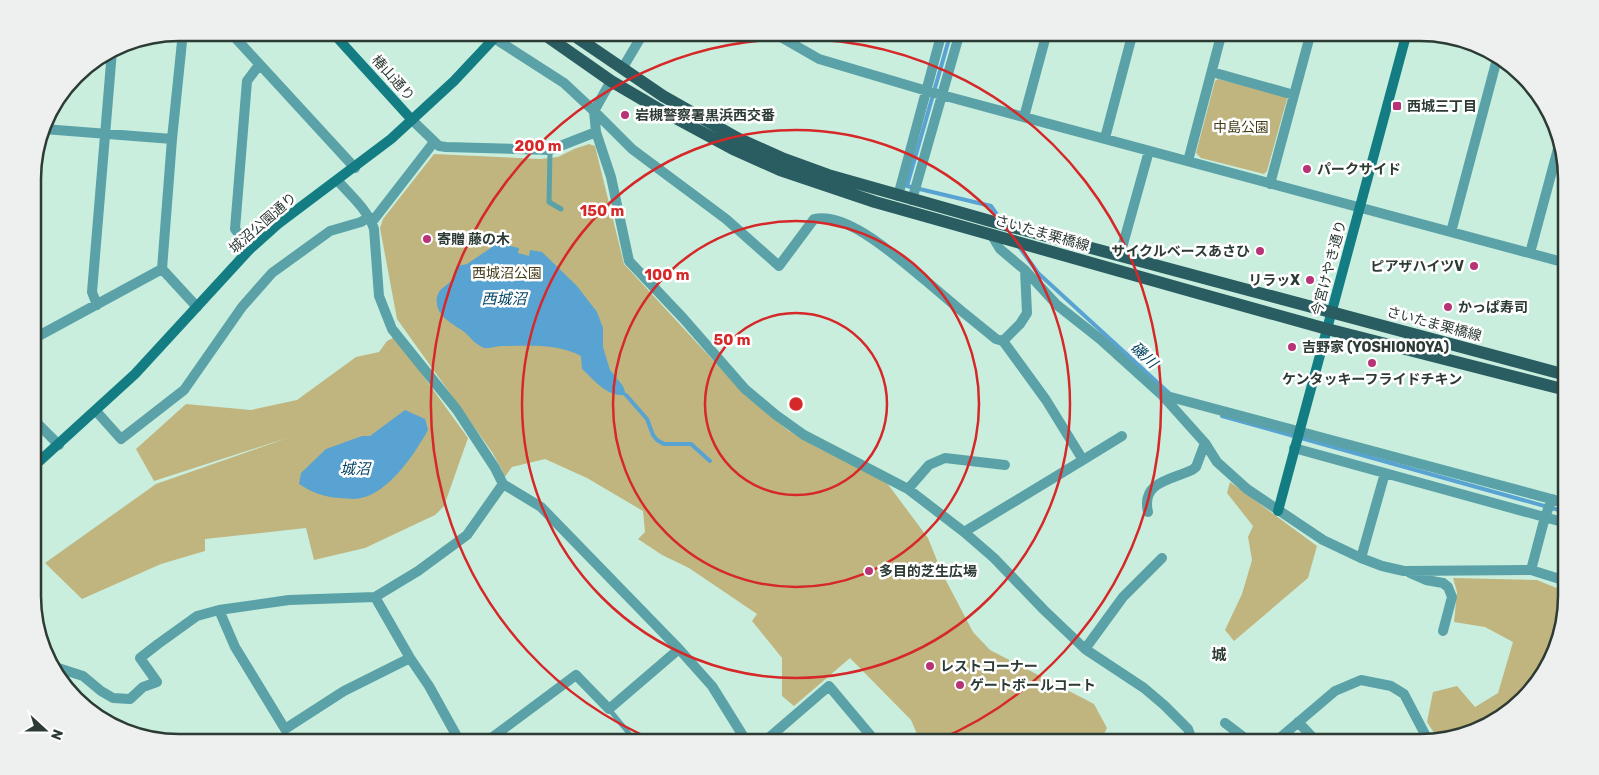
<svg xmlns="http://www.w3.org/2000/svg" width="1599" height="775" font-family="Rubik,'Noto Sans JP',sans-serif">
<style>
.green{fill:#c0b57f}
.water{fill:#58a3d1}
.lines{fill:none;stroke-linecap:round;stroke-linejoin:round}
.stream{stroke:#58a3d1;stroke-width:4}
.lane{stroke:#5aa2a8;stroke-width:5}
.street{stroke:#5aa2a8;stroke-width:10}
.secondary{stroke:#147d84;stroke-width:10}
.primary{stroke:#2a5d61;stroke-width:12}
.ring{fill:none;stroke:#d62828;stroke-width:2.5}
.poi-dot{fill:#b83376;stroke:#fff;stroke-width:2}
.labels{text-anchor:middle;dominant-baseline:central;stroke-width:5;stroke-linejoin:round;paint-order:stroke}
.street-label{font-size:14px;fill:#2d3b35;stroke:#fff}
.poi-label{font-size:14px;font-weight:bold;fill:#2d3b35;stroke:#fff;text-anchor:start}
.park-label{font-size:14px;fill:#453e1b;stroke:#fff}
.water-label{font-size:15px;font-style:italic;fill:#004261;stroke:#fff}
.neighbourhood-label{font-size:15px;font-weight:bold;fill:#2d3b35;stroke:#fff}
.rim{fill:none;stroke:#2d3b35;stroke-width:2.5}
.centre{fill:#d62828;stroke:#fff;stroke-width:2.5}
.ring-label{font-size:15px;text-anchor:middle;font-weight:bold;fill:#d62828;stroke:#fff;stroke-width:5;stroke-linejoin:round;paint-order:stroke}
</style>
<rect width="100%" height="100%" fill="#c9eede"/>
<path class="green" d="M1218,79L1286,96L1287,99L1267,171L1264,174L1201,158L1196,153L1215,81Z
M589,144L595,146L624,264L746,396L789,431L818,448L884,479L928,538L942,573L973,632L990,650L1094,704L1107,728L1100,742H913L917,734L911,720L850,658L794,706L782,696V658L752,621L757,614L689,568L662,555L638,539L645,532L643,511L587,478L545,459L512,467L504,478L502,470L492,452L397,319L380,228L383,219L434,154L540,159L558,157L574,149Z
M395,337L468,438L444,506L435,515L365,548L314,560L306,528L205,539V551L161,564L82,599L45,563L156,484L290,437L154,481L136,449L186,404L251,410L297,400L356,357L379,352L387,341Z
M1230,482L1317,546L1308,578L1234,641L1225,630L1242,594L1252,560L1248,537L1253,526L1227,493Z
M1453,578L1537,580L1566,592V596L1551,660L1501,718L1438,739L1427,722L1433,692L1457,686L1475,707L1498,693L1513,642L1485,627L1454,622L1457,592Z"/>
<path class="water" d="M498,243L519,248L518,253L529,256L530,250L542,252L577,286L597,312L603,328V347L610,370L623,386L626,395C607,397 595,381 582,369L581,356C557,343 529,346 502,346C497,346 489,349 484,348C474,344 470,336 463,331C451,323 434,315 437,297C439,288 446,287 452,280C454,277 456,270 457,266L467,264Z
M405,410L425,419L428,430C414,455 386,498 354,499C349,499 344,498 339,498C324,497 311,492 299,484L301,473L326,449L362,436H370Z"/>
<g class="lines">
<path class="stream" d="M951,32L907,186L991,206L1000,219
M1020,248L1038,273L1170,394
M626,395L647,419L653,435L657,440L664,444H691L710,461
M1222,416L1566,512"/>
<path class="lane" d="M550,150L549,202L561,209
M609,709L636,742"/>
<path class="street" d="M183,32L172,139L162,269L197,307
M230,32L355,168
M772,32L819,59L927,91L1566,263
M494,38L564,83L594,111L596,132L611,177L629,261L683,318L745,389L776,415L804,435L908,489L964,532L994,558L1044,610L1085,649L1144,688L1164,705L1188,729L1193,742
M622,69L644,32
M1212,72L1294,95
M611,81L594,111L632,149L726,219L779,266L814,219C848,211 900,260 925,280C948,300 972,320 996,339L1003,341
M1024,117L1047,32
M412,120L439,146L446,147L550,150L596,132
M44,129L172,139
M1105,138L1133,32
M1188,161L1222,32
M33,171V169
M338,181C350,195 368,210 374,229L379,296L392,329L457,410L495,468L503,484L541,507L679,649L712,686L745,739L750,742
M1270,184L1311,32
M898,196L942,32
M912,200L960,32
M372,222L434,142
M1451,232L1497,59
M991,234L1000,249L1025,270L1057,305L1100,339L1162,395L1205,443L1217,462L1247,489L1323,540L1361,558L1382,566L1404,571L1531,570L1566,581
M250,249L235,229L247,81L259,65
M1530,253L1559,145
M1120,255L1149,151
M97,305L92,292L112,51
M33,339L162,269
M1163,395L1566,503
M96,411L121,439L184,390L242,307L272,273L330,231L361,222L369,217
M33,419L59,445
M1294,448L1566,523
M1083,460L1122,436
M908,489L929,465L945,458L1005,465
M1148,512C1141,482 1170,480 1192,470L1196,467L1205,443
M964,532L1083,460L1046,400L1003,341L1020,324L1027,313L1025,270
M1361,558L1385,473
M1531,570L1545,517L1552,499
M1410,573L1426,580L1443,583L1448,587L1452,597L1443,631
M375,597L410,658L429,686L460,742
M219,610L235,647L285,729L344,691L410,658
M1085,649L1123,597L1162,558
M55,667L83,676L101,691L113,698L130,699L143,687L157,682L140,658L158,644L197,616L219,610L289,600L375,597L418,571L467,535L503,484
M1298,722L1317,742
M1225,723L1250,742
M486,742L576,675L609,709L679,649
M764,742L829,686L876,742
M1275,742L1335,691L1361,680L1391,686L1404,694L1429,742"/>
<path class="secondary" d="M332,32L412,120
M33,467L135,374L250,249L278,224L391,139L454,81L500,32
M1278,511L1407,32"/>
<path class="primary" d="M541,32L611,81L657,108L733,149L780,170L875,202L1194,292L1327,329L1566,390
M569,32L663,96L737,138L784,159L828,175L994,222L1566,375"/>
</g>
<g class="ring">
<circle cx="796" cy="404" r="91"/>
<circle cx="796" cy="404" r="183"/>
<circle cx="796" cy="404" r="274"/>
<path d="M656 741A365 365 0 1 1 936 741"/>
</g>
<g class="poi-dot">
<rect x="1392" y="101" width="10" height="10" rx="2.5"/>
<circle cx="625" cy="115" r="5"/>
<circle cx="1307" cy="169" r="5"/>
<circle cx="427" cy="239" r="5"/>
<circle cx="1260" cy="251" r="5"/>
<circle cx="1474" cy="266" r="5"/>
<circle cx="1310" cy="280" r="5"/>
<circle cx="1448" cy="307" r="5"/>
<circle cx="1292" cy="347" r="5"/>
<circle cx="1372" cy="363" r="5"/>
<circle cx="869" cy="571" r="5"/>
<circle cx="930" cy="666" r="5"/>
<circle cx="960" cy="685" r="5"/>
</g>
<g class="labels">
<g class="street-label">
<text transform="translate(393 78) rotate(48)">椿山通り</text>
<text transform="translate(263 223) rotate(-41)">城沼公園通り</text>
<text transform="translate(1042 233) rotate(16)">さいたま栗橋線</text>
<text transform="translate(1329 268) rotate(-75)">今宮けやき通り</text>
<text transform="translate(1434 324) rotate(15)">さいたま栗橋線</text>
</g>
<g class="poi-label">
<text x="1407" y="106">西城三丁目</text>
<text x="635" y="115">岩槻警察署黒浜西交番</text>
<text x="1317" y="169">パークサイド</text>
<text x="437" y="239">寄贈 藤の木</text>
<text x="1250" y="251" text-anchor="end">サイクルベースあさひ</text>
<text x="1464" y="266" text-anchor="end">ピアザハイツV</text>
<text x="1300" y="280" text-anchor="end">リラッX</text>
<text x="1458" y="307">かっぱ寿司</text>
<text x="1302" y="347">吉野家 (YOSHIONOYA)</text>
<text x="1372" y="379" text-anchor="middle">ケンタッキーフライドチキン</text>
<text x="879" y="571">多目的芝生広場</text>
<text x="940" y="666">レストコーナー</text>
<text x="970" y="685">ゲートボールコート</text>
</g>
<g class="park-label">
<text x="1241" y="127">中島公園</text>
<text x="507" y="273">西城沼公園</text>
</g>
<g class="water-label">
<text x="504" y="299">西城沼</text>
<text transform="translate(1144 355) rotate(43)">磯川</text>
<text x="355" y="469">城沼</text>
</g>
<g class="neighbourhood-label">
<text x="1219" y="655">城</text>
</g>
</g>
<path d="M0 0H1599V775H0ZM179 41H1420A138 138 0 0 1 1558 179V596A138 138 0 0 1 1420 734H179A138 138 0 0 1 41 596V179A138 138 0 0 1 179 41Z" fill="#eeefef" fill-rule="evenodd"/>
<path class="rim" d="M179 41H1420A138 138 0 0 1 1558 179V596A138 138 0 0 1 1420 734H179A138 138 0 0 1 41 596V179A138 138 0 0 1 179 41Z"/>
<circle cx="796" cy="404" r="8" class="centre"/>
<g class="ring-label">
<text x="538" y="151">200 m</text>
<text x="602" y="216">150 m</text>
<text x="667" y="280">100 m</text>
<text x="732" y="345">50 m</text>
</g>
<g transform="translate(45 730) rotate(111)" stroke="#ffffff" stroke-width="4" paint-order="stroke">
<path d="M0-4L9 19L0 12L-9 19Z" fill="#2d3b35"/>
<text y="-8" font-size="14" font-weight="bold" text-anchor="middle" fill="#2d3b35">N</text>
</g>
</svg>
